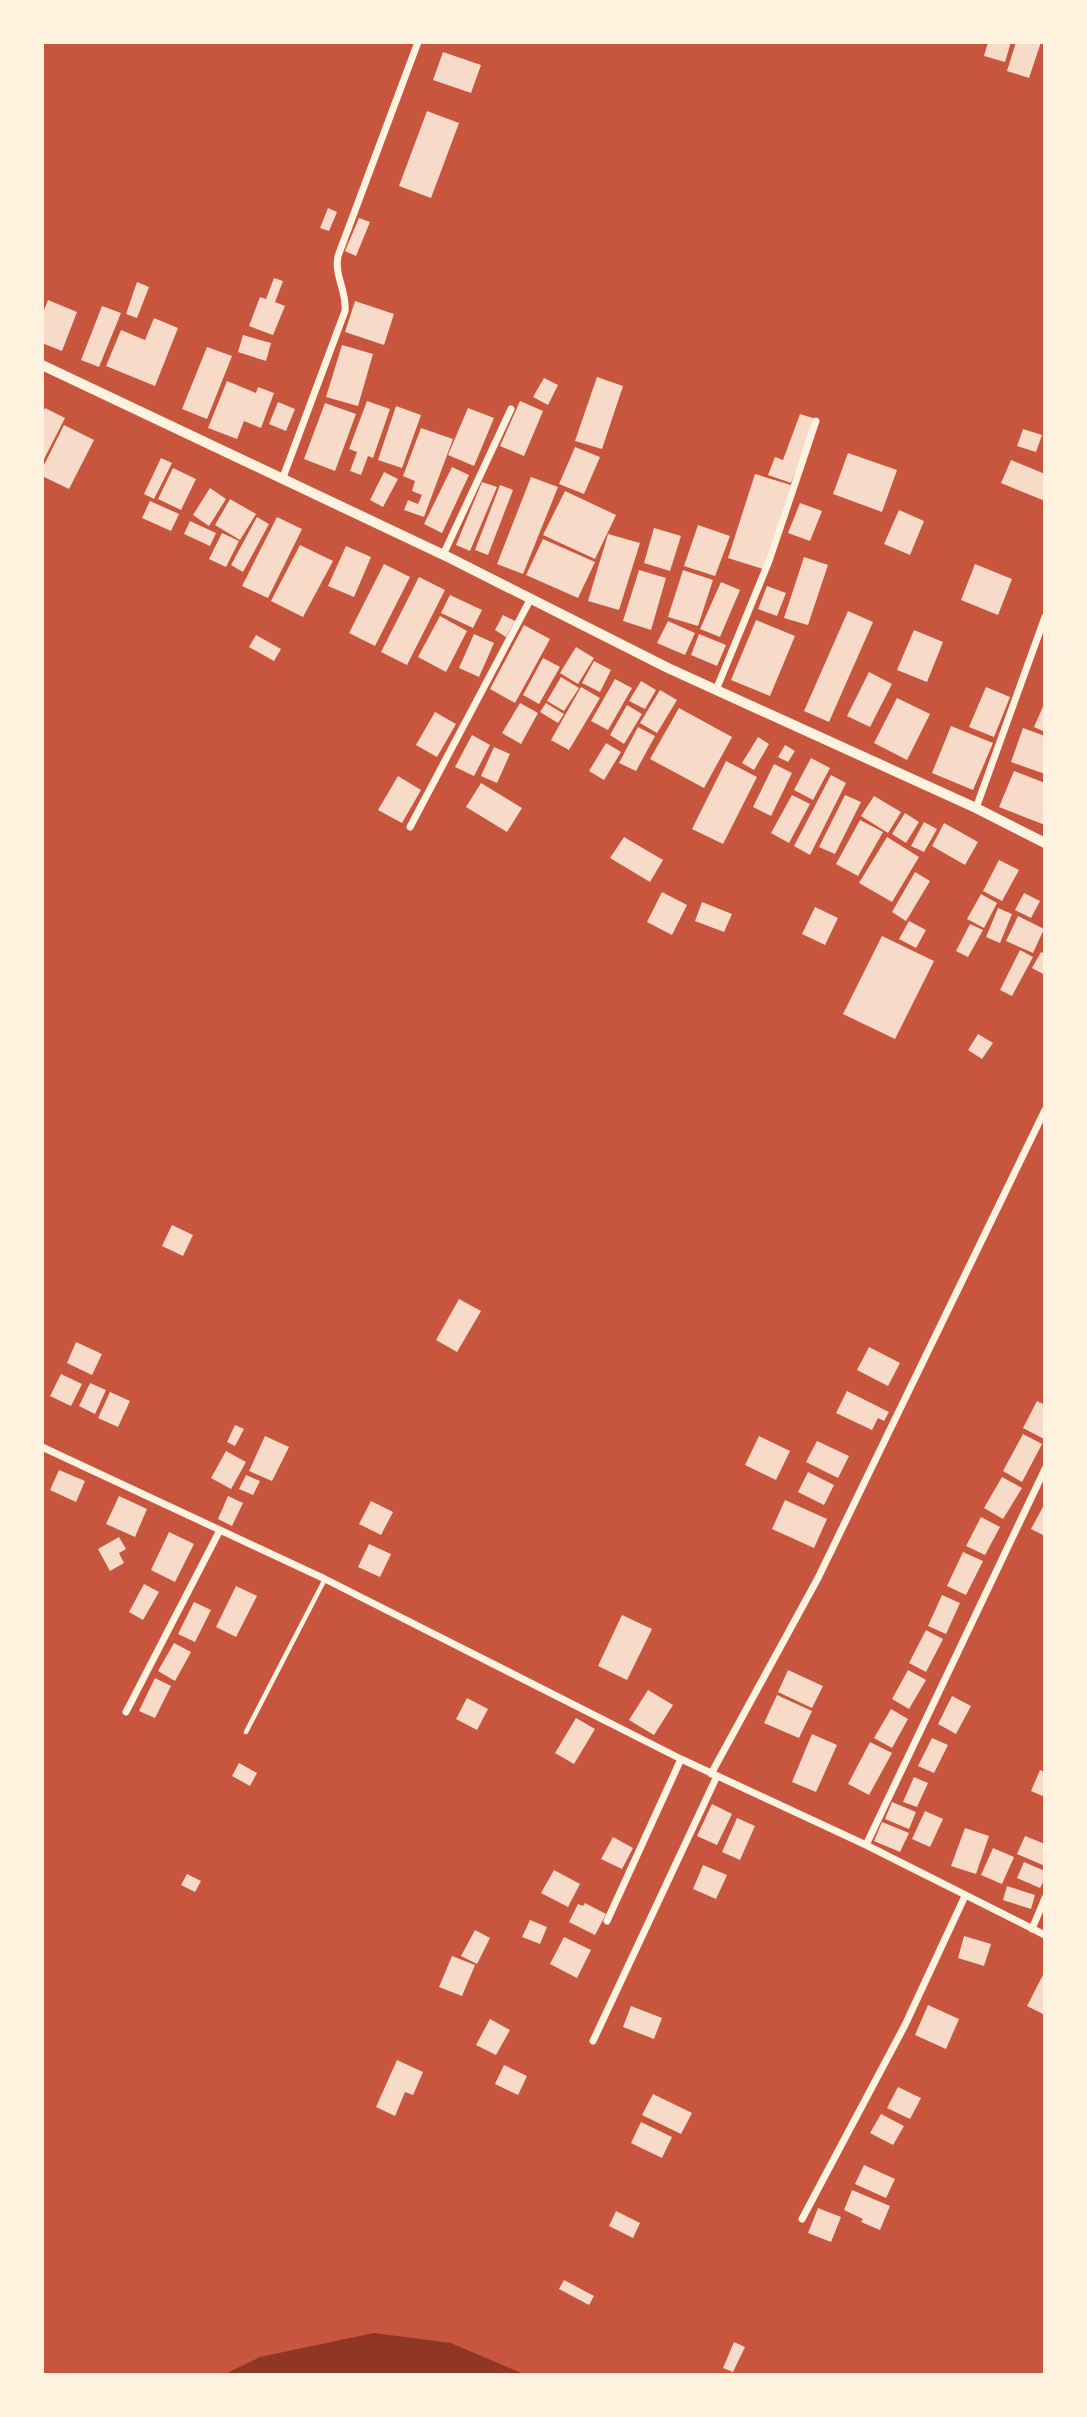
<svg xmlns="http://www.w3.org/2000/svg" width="1087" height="2417" font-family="'PT Sans',sans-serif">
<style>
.water{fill:#8f3625}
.building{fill:#f7dbc8}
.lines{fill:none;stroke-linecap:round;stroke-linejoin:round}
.service{stroke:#fff3e0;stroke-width:4.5}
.minor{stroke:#fff3e0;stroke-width:7}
.tertiary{stroke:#fff3e0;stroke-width:10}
</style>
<rect width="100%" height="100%" fill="#c8553d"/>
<path class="water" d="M374,2333L451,2343L526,2375H223L260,2357Z"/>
<path class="building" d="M988,42H1011L1005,62L984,56Z
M1016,42H1041L1029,78L1007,71Z
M443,52L481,65L471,93L433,80Z
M427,111L459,123L431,198L399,186Z
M328,208L337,212L329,231L320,228Z
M359,218L370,222L356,256L345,251Z
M274,278L283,281L275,302L285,306L273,335L249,326L260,297L266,299Z
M137,282L149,287L137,318L126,314Z
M48,300L77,312L62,351L42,343V315Z
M355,301L394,314L384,345L345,332Z
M102,306L121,313L99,367L81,360Z
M154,318L178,328L155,386L106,366L121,330L145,340Z
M243,335L271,343L266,361L238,352Z
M342,345L373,354L358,406L326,397Z
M207,347L232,356L207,419L182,409Z
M597,377L623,386L602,449L575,441Z
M544,378L558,385L548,405L533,397Z
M227,381L256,393L258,387L274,393L261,428L244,421L237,439L208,428Z
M367,401L390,409L373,458L368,456L361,475L350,471L357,452L349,449Z
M520,401L543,411L524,456L500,446Z
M278,402L295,409L286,431L269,424Z
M325,403L356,414L335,471L304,459Z
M396,406L421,415L402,468L378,460Z
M45,408L65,418L42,463V415Z
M468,408L494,418L474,466L448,455Z
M800,414L816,419L791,483L768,475L775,457L783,460Z
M64,425L94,440L69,489L42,476V469Z
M421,428L453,439L424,517L404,510L408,500L418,504L422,495L412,491L415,481L403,476Z
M1023,429L1042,435L1036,452L1017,446Z
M575,447L600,457L584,494L559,484Z
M848,453L897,470L882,512L833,494Z
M161,458L172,463L154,499L144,494Z
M1011,460L1045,474V501L1001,483Z
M452,467L469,475L442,533L424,524Z
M173,468L196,479L181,510L158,499Z
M384,472L398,479L383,507L370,500Z
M755,474L791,485L763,569L728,558Z
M531,477L558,487L523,574L497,564Z
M482,482L497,487L470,551L456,545Z
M500,485L513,490L488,555L475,550Z
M210,488L226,499L209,526L193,515Z
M565,491L616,515L595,559L543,535Z
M230,499L256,514L240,540L215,525Z
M150,501L179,514L171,531L142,518Z
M800,503L822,511L810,541L788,533Z
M899,510L924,521L910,555L884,544Z
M257,517L269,524L243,572L231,565Z
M277,517L302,529L268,598L242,586Z
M190,521L216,533L210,546L184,534Z
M698,525L730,536L715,576L684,566Z
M654,528L681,536L670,571L644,563Z
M222,533L239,541L226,567L209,559Z
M608,534L640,543L619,610L588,601Z
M543,539L595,562L578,598L526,575Z
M300,545L333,561L303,617L271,601Z
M346,546L371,557L354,597L328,586Z
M804,557L828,565L808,625L784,618Z
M384,564L410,577L375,646L349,633Z
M975,564L1012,579L998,615L961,600Z
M639,570L666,578L651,630L623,621Z
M683,570L713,580L698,626L668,617Z
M419,577L445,590L407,665L381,652Z
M721,582L740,590L720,637L700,629Z
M767,586L786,593L777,616L758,609Z
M450,595L482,610L473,628L441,613Z
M848,611L873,622L829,722L804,711Z
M503,615L515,621L506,637L495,630Z
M440,616L467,631L446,672L418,657Z
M756,620L795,636L770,696L731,680Z
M668,621L695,633L685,655L657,643Z
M524,625L550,639L515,703L490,689Z
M914,630L943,642L927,682L897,670Z
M474,634L494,643L479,677L459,668Z
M699,634L726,645L717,666L691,655Z
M256,635L281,649L274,661L249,647Z
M576,647L594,658L578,684L560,673Z
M543,658L560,667L539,704L523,695Z
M594,661L611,670L600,692L582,683Z
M869,672L892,684L870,727L847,716Z
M561,677L579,688L564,711L547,701Z
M615,679L632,688L608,730L591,721Z
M641,681L656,690L645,709L629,701Z
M581,687L600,698L569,750L551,740Z
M986,687L1010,697L994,737L969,727Z
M660,690L677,700L657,733L640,723Z
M897,698L930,714L907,760L874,743Z
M1045,702V732L1034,727Z
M520,703L538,713L521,744L502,733Z
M546,703L564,714L558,723L540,712Z
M627,705L642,714L624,744L610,735Z
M679,708L732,737L704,788L650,759Z
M435,712L456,724L437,757L416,745Z
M951,726L993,743L973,790L932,773Z
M638,727L655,736L636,771L619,763Z
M1023,728L1045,736V774L1011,762Z
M472,735L490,745L474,776L455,767Z
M758,737L769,744L754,770L742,763Z
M606,743L621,752L604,780L589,771Z
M785,745L795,751L788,762L778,757Z
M494,747L510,754L497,783L481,776Z
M811,758L830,768L813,800L794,790Z
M726,761L757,777L723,844L692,829Z
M774,764L792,773L771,816L753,807Z
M1014,771L1045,783V825L999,807Z
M831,775L846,783L810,855L794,846Z
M398,776L421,790L402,823L378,810Z
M481,783L522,808L507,832L466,807Z
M792,795L810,804L789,843L771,833Z
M845,795L861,802L835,854L819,847Z
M874,796L901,812L888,833L861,816Z
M905,813L919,822L906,843L892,834Z
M860,820L883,832L858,876L836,864Z
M924,822L937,829L924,852L911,846Z
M944,823L978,842L965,865L932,846Z
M624,837L663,860L650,882L610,858Z
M887,837L919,857L892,902L859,883Z
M999,860L1019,870L1002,901L983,891Z
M915,872L930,881L906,921L892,912Z
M662,892L687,905L672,935L647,922Z
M1024,893L1040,901L1031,918L1015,910Z
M981,894L997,903L984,928L967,919Z
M702,902L732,914L724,932L695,921Z
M815,907L838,918L825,945L802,934Z
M998,908L1012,914L1000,943L986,937Z
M1018,916L1044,929L1033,953L1006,941Z
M909,921L926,930L916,948L899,939Z
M970,924L983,930L968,957L956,951Z
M882,936L934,961L895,1039L843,1014Z
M1020,950L1033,957L1012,996L1000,990Z
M1041,952L1045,954V975L1032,968Z
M978,1034L993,1043L982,1059L968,1050Z
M172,1225L193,1235L183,1256L162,1246Z
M459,1299L481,1311L457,1352L436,1340Z
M76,1342L102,1354L92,1375L67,1363Z
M869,1347L900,1363L888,1386L857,1370Z
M61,1374L82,1384L71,1406L50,1396Z
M90,1383L106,1390L95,1414L79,1406Z
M847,1391L889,1412L884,1421L878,1418L872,1430L836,1413Z
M110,1392L130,1401L118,1427L98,1418Z
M1037,1401L1045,1405L1044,1439L1023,1428Z
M235,1425L244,1429L235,1446L227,1442Z
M1023,1434L1042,1444L1022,1482L1003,1471Z
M265,1436L289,1447L272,1481L249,1471Z
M759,1436L790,1451L776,1480L745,1465Z
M817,1441L849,1456L838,1478L806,1462Z
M226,1451L246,1462L231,1489L211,1478Z
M59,1470L85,1481L76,1502L50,1490Z
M808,1472L834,1485L824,1505L798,1492Z
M246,1475L260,1481L253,1495L239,1489Z
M1002,1477L1022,1488L1003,1519L984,1508Z
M119,1496L147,1509L135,1537L106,1524Z
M228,1496L243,1503L232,1526L218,1519Z
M785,1500L827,1519L814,1548L772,1529Z
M371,1501L393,1512L381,1535L359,1524Z
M1045,1503V1536L1031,1529Z
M981,1517L1000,1527L985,1555L966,1546Z
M169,1532L194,1544L175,1582L151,1570Z
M119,1537L126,1549L119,1553L124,1563L110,1571L98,1549Z
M369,1544L391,1554L380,1577L358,1567Z
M963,1552L983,1561L966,1595L947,1586Z
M144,1584L159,1592L143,1620L129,1612Z
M236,1586L257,1596L236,1637L216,1627Z
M942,1595L960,1603L946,1634L928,1626Z
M194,1602L211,1610L195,1642L178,1634Z
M622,1615L652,1629L627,1680L598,1666Z
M926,1630L943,1639L926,1672L909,1663Z
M174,1643L191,1652L175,1681L158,1671Z
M788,1670L823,1686L812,1708L778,1692Z
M908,1670L926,1680L909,1709L892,1699Z
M155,1678L171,1686L155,1718L139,1711Z
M648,1690L673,1705L654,1735L629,1720Z
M777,1695L812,1711L799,1738L764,1723Z
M952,1696L971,1706L956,1734L938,1724Z
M467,1698L488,1709L477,1730L456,1719Z
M891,1709L908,1719L892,1748L874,1738Z
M576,1718L595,1729L574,1764L555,1753Z
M812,1734L837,1745L816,1792L792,1782Z
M932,1738L948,1745L934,1773L918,1766Z
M870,1742L892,1753L869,1795L848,1784Z
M239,1763L257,1773L250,1786L232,1776Z
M1040,1770L1045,1772V1797L1031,1791Z
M914,1777L928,1783L917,1807L903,1802Z
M892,1802L916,1812L909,1829L885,1819Z
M712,1804L732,1814L717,1845L697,1836Z
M925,1811L943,1819L930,1847L912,1839Z
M737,1818L755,1826L740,1860L722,1852Z
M882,1822L909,1833L900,1852L874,1841Z
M965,1828L989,1836L976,1874L951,1866Z
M1025,1836L1045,1844V1866L1017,1854Z
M613,1837L633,1848L622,1869L601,1859Z
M993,1848L1014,1857L1002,1884L981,1875Z
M1024,1862L1045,1871V1878L1040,1888L1017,1878Z
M703,1865L727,1875L716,1899L693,1889Z
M554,1870L580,1884L568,1907L541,1893Z
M187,1874L201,1881L195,1892L181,1885Z
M1007,1886L1035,1895L1031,1909L1003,1900Z
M585,1903L606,1914L595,1935L569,1922L578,1904L583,1906Z
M530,1920L547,1927L540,1944L522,1937Z
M475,1930L490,1938L477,1964L461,1956Z
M964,1936L991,1944L984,1966L958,1958Z
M564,1937L591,1950L577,1978L550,1964Z
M452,1956L475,1965L462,1996L439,1987Z
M1045,1971V2015L1027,2006Z
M928,2005L959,2019L946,2049L915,2035Z
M631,2006L662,2018L654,2039L623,2027Z
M490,2019L510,2030L496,2055L476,2045Z
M397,2060L423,2072L413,2095L405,2092L395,2116L376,2107Z
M504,2065L527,2076L518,2095L495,2084Z
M898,2087L921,2098L910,2119L887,2108Z
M653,2094L692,2113L681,2134L642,2115Z
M881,2114L904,2126L893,2145L870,2133Z
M641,2122L672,2137L662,2158L631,2143Z
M864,2165L895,2179L886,2198L855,2184Z
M852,2190L890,2206L880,2230L861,2222L863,2219L844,2210Z
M818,2208L841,2217L831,2242L808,2233Z
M616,2211L640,2223L633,2238L609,2226Z
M564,2280L594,2296L589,2305L559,2289Z
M734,2342L745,2347L733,2372L723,2368Z"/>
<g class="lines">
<path class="service" d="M246,1732L325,1579"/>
<path class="minor" d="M282,480L345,311C347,291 334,276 338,256L418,42
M443,555L511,409
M716,690L769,561L816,421
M976,808L1045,617
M410,827L530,600
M42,1447L325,1579L681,1759L866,1845L1045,1935
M126,1712L220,1530
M711,1774L818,1578L1045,1110
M866,1845L1045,1469
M607,1921L681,1759
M1032,1929L1045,1898
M593,2041L717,1776
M802,2219L905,2025L965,1896"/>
<path class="tertiary" d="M42,365L450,558L668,668L976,808L1045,843"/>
</g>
<rect width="1087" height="2417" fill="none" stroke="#fff3e0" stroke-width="88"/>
</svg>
